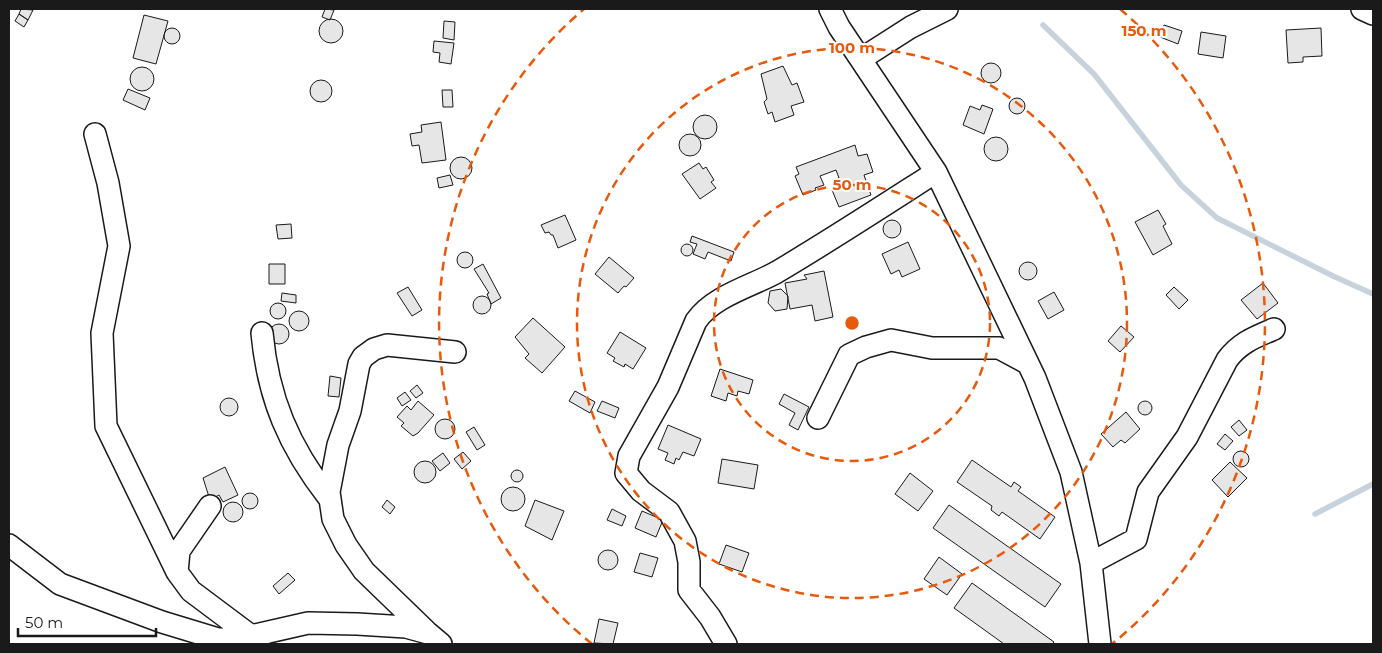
<svg xmlns="http://www.w3.org/2000/svg" width="1382" height="653" font-family="Montserrat,sans-serif">
<style>
.lines{fill:none;stroke-linecap:round;stroke-linejoin:round}
.stream{stroke:#c6d2dc;stroke-width:5.5}
.building{fill:#e6e6e6;stroke:#1a1a1a}
.minor-casing{stroke:#1a1a1a;stroke-width:24}
.minor{stroke:#fff;stroke-width:21}
.ring{fill:none;stroke:#e8590c;stroke-width:2.5;stroke-dasharray:9 6}
.centre{fill:#e8590c;stroke:#fff;stroke-width:2.5}
.ring-label{font-size:15px;text-anchor:middle;font-weight:bold;fill:#e8590c;stroke:#fff;stroke-width:4;stroke-linejoin:round;paint-order:stroke}
</style>
<rect width="100%" height="100%" fill="#fff"/>
<g class="lines">
<path class="stream" d="M1043,25L1094,74L1181,185L1217,218L1333,276L1373,294
M1315,514L1373,484"/>
</g>
<path class="building" d="M21,9L33,10L28,20L19,14Z
M325,9L334,10L330,20L322,17Z
M19,14L28,20L24,27L15,21Z
M144,15L168,21L156,64L133,58Z
M319 31a12 12 0 1 1 24 0a12 12 0 1 1-24 0Z
M444,21L455,22L454,40L443,38Z
M1164,25L1182,31L1178,44L1160,37Z
M1321,28L1322,56L1303,57V62L1288,63L1286,30Z
M164 36a8 8 0 1 1 16 0a8 8 0 1 1-16 0Z
M1201,32L1226,36L1223,58L1198,54Z
M434,41L454,43L451,64L439,62L440,53L433,52Z
M981 73a10 10 0 1 1 20 0a10 10 0 1 1-20 0Z
M783,66L792,85L797,83L804,102L791,106L794,115L775,122L772,112L768,114L764,102L767,99L761,74Z
M130 79a12 12 0 1 1 24 0a12 12 0 1 1-24 0Z
M310 91a11 11 0 1 1 22 0a11 11 0 1 1-22 0Z
M128,89L150,98L145,110L123,100Z
M442,90H452L453,107H443Z
M1009 106a8 8 0 1 1 16 0a8 8 0 1 1-16 0Z
M982,105L993,109L984,134L963,125L970,106L980,110Z
M693 127a12 12 0 1 1 24 0a12 12 0 1 1-24 0Z
M441,122L446,160L422,163L419,145L412,146L410,134L422,132L421,125Z
M679 145a11 11 0 1 1 22 0a11 11 0 1 1-22 0Z
M984 149a12 12 0 1 1 24 0a12 12 0 1 1-24 0Z
M855,145L858,156L867,154L873,172L864,175L871,195L839,207L832,190L838,188L835,179L839,178L836,170L820,176L824,185L815,188L816,190L803,195L795,176L799,174L796,167Z
M450 168a11 11 0 1 1 22 0a11 11 0 1 1-22 0Z
M699,163L703,169L706,167L714,180L711,182L716,188L700,199L682,174Z
M450,175L453,185L439,188L437,178Z
M1158,210L1166,224L1163,226L1172,244L1153,255L1135,222Z
M565,215L576,240L558,248L553,235H551L549,232L545,233L541,225Z
M883 229a9 9 0 1 1 18 0a9 9 0 1 1-18 0Z
M291,224L292,238L278,239L276,225Z
M692,236L734,252L731,261L708,252L705,259L693,254L697,244L690,242Z
M908,242L920,269L902,277L899,270L891,274L882,254Z
M681 250a6 6 0 1 1 12 0a6 6 0 1 1-12 0Z
M457 260a8 8 0 1 1 16 0a8 8 0 1 1-16 0Z
M609,257L634,278L626,287L624,286L618,293L595,274Z
M1019 271a9 9 0 1 1 18 0a9 9 0 1 1-18 0Z
M269,264H285V284H269Z
M483,264L501,298L491,304L487,294L489,293L474,269Z
M824,271L833,317L815,321L812,305L790,309L785,283L807,279L804,275Z
M1263,283L1278,303L1257,319L1241,300Z
M408,287L422,310L412,316L397,293Z
M1174,287L1188,300L1179,309L1166,295Z
M781,289L788,296L787,309L775,311L768,303L770,291Z
M1054,292L1064,310L1048,319L1038,301Z
M282,293L296,295V303L281,301Z
M473 305a9 9 0 1 1 18 0a9 9 0 1 1-18 0Z
M270 311a8 8 0 1 1 16 0a8 8 0 1 1-16 0Z
M289 321a10 10 0 1 1 20 0a10 10 0 1 1-20 0Z
M533,318L565,347L542,373L525,358L529,354L515,337Z
M269 334a10 10 0 1 1 20 0a10 10 0 1 1-20 0Z
M1121,326L1134,337L1120,352L1108,341Z
M620,332L646,348L633,369L625,364L624,367L613,361L615,358L607,353Z
M720,369L753,380L749,394L738,391L737,396L728,393L726,401L711,396Z
M330,376L341,378L339,397L328,396Z
M417,385L423,393L416,398L410,391Z
M575,391L595,402L590,413L569,401Z
M405,392L411,400L402,406L397,398Z
M784,394L809,407L798,430L789,425L795,413L779,404Z
M220 407a9 9 0 1 1 18 0a9 9 0 1 1-18 0Z
M1138 408a7 7 0 1 1 14 0a7 7 0 1 1-14 0Z
M418,401L434,415L418,433L413,436L401,426L404,423L397,417L407,406L411,410Z
M602,401L619,408L615,418L597,411Z
M1126,412L1140,429L1125,443L1121,440L1113,447L1101,434Z
M435 429a10 10 0 1 1 20 0a10 10 0 1 1-20 0Z
M1239,420L1247,430L1239,436L1231,427Z
M668,425L701,439L694,456L683,452L679,460L676,458L674,464L665,460L668,453L658,449Z
M474,427L485,445L477,450L466,432Z
M1225,434L1233,441L1225,450L1217,444Z
M1233 459a8 8 0 1 1 16 0a8 8 0 1 1-16 0Z
M463,452L471,461L462,469L454,459Z
M443,453L450,463L440,471L432,461Z
M722,459L758,465L754,489L718,483Z
M972,460L1011,487L1014,482L1021,487L1018,491L1055,517L1040,539L1002,512L999,516L991,510L992,506L957,482Z
M414 472a11 11 0 1 1 22 0a11 11 0 1 1-22 0Z
M1230,462L1247,478L1228,497L1212,480Z
M225,467L238,495L223,502L219,495L210,500L203,478Z
M511 476a6 6 0 1 1 12 0a6 6 0 1 1-12 0Z
M910,473L933,491L918,511L895,494Z
M501 499a12 12 0 1 1 24 0a12 12 0 1 1-24 0Z
M242 501a8 8 0 1 1 16 0a8 8 0 1 1-16 0Z
M387,500L395,507L390,514L382,507Z
M535,500L564,511L552,540L525,526Z
M223 512a10 10 0 1 1 20 0a10 10 0 1 1-20 0Z
M949,505L1061,584L1045,607L933,528Z
M612,509L626,516L622,526L607,520Z
M642,511L663,520L656,537L635,528Z
M726,545L749,553L742,572L719,564Z
M598 560a10 10 0 1 1 20 0a10 10 0 1 1-20 0Z
M640,553L658,558L652,577L634,572Z
M939,557L962,574L947,595L924,579Z
M288,573L295,580L279,594L273,586Z
M972,583L1054,642L1052,644H1004L954,608Z
M599,619L618,623L613,644L594,643Z"/>
<g class="lines">
<g class="minor-casing">
<path id="minor" d="M830,9L839,27L936,172L1035,378L1071,472L1091,563L1100,644
M1362,9L1373,14
M861,59L911,27L947,9
M95,134L108,183L119,246L102,333L106,426L177,572
M262,333C268,398 289,447 329,498
M818,418L849,355L866,347L891,340L932,348H999L1027,363
M210,506L179,551L177,572L191,591L259,642
M9,545L60,584L162,622L218,639H238L308,623L357,624L406,627L428,633L441,644
M1091,563L1136,539L1148,492L1187,437L1227,360C1239,343 1255,337 1274,329
M426,631L364,571L346,545L333,519L329,492L338,445L350,411L359,364L363,357L374,349L387,345L455,352
M726,644L710,617L689,590V562L685,541L669,512L641,491L626,473L629,456L668,387L696,321C713,296 752,286 777,272C831,240 883,206 936,172"/>
</g>
<use href="#minor" class="minor"/>
</g>
<g class="ring">
<circle cx="852" cy="323" r="138"/>
<circle cx="852" cy="323" r="275"/>
<path d="M592 644A413 413 0 0 1 584 9M1120 9A413 413 0 0 1 1112 644"/>
</g>
<circle cx="852" cy="323" r="8" class="centre"/>
<g class="ring-label">
<text x="1144" y="36">150 m</text>
<text x="852" y="53">100 m</text>
<text x="852" y="190">50 m</text>
</g>
<rect width="1382" height="653" fill="none" stroke="#1a1a1a" stroke-width="20"/>
<path d="M18 628v8h138v-8" fill="none" stroke="#1a1a1a" stroke-width="2.5"/>
<text x="25" y="628" font-size="15" fill="#1a1a1a" stroke="#ffffff" stroke-width="4" paint-order="stroke">50 m</text>
</svg>
